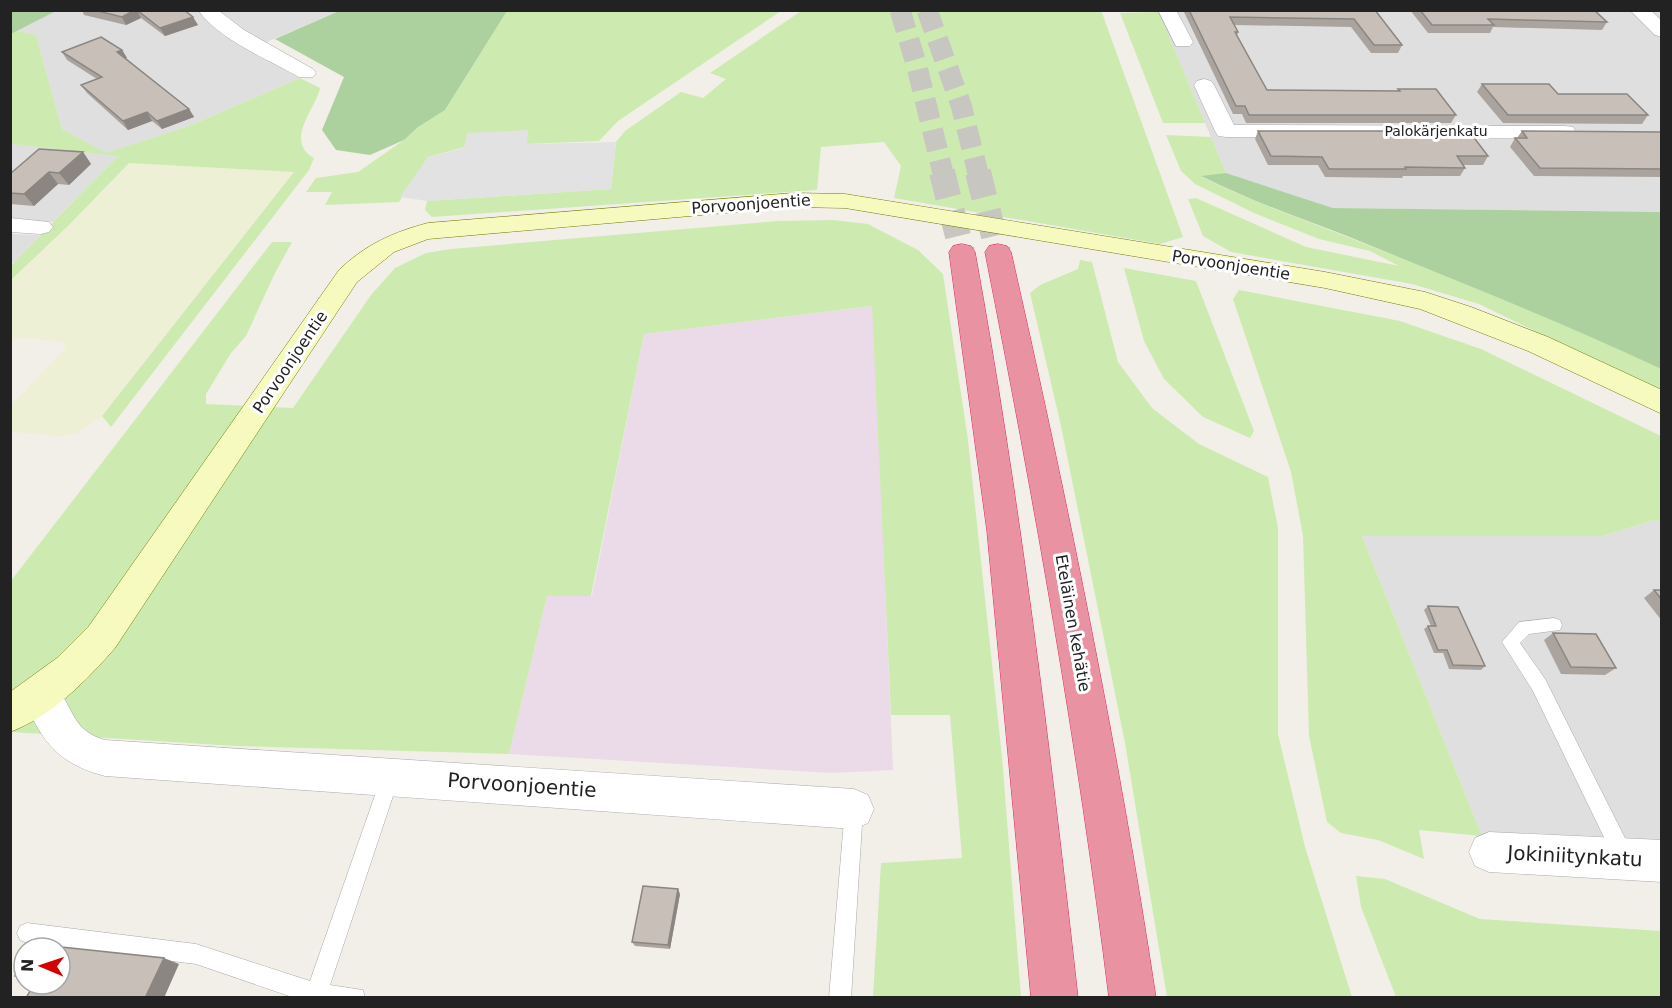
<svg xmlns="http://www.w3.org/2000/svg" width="1672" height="1008" font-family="'DejaVu Sans',sans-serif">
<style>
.residential{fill:#e0dfdf}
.industrial{fill:#ebdbe8}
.farmland{fill:#eef0d5}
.grass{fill:#cdebb0}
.forest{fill:#add19e}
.parking{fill:#e2e2e2}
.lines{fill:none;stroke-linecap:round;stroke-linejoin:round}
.highway-tunnel-far1{stroke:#c8c6c1;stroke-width:21;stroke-dasharray:21 10;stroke-linecap:butt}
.highway-tunnel{stroke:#c8c6c1;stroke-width:26;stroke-dasharray:26 14;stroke-linecap:butt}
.lane-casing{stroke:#a9a9a9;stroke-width:1}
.street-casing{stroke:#a9a9a9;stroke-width:1}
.secondary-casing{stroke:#707d05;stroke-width:1}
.highway-casing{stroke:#dc2a67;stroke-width:1}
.lane{fill:#fff;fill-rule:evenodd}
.street{fill:#fff;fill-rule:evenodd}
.secondary{fill:#f7fabf;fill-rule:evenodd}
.highway{fill:#e892a2;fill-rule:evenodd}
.wall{fill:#aba49e}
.shaded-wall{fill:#8b8681}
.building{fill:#c7bfb8;stroke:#8b8681;stroke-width:1.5}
.labels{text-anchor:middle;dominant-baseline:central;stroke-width:6;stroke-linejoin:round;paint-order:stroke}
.far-street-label{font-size:14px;fill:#222;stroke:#fff}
.street-label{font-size:16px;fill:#222;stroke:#fff}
.near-street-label{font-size:20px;fill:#222;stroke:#fff}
</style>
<rect width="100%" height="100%" fill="#f2efe9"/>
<path class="residential" d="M56,11H339L253,48L300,78L189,126L108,153L119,155L53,222L11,220L10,144L104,153L62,129L36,35L17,31Z
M1158,11H1661V212L1333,208L1226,173Z
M11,234L40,235L11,265L10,234Z
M1661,520V842L1482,836L1362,536H1603L1651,521Z"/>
<path class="industrial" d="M873,306L893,770L832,773L509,754L547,596H592L644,334Z"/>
<path class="farmland" d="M129,163L294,172L100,418L77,433L60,436L11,432L10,406L66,348L63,342L29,338L11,340V280L71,223Z"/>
<path class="grass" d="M1101,10L1183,237L1160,244L894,198L901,166L884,142L821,147L817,190L432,217L425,210L427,201L611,189L616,142L625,131L681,92L703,98L726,79L710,73L801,11Z
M507,11H781L618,121L599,141L526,144L528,130L428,157L399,202L325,205L332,192H306L316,178L358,172L404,140L420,125L445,110Z
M1159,12L1205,123H1163L1120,13Z
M17,31L36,35L62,129L106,153L189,126L300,78L320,88C317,107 283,141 314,158L309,170L111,427L102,416L294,172L129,163L71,223L11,280V266L16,260L118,156L11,144V34Z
M1166,135L1211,137L1226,173L1202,177C1250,201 1300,218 1350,238C1454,279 1560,321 1661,369V392L1479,304L1412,284L1231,252L1203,236L1188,199L1196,198L1306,247L1399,266L1370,251L1319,239L1254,213L1195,184L1181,171Z
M833,220L868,224L918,250L943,274L968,440L1002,757L1021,997H873L881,863L962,858L950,715H891L872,306L644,334L591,596H547L509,754L235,746L11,732L10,582L272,242H292L274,275L246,336L231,353L206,394V404L293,408L371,295L395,268L426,253L451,249L778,221Z
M1080,260L1092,262L1118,362L1152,408L1199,444L1268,477L1278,528V734L1305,847L1352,997H1167L1125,743L1061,426L1030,293L1040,285L1078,269Z
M1124,268L1196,281L1254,431L1250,438L1203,417L1164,379L1144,341Z
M1239,290L1400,321L1481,349L1661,436V520L1651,521L1603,536H1362L1482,836L1419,830L1424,859L1378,840L1341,833L1327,822L1309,736L1303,536L1291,472L1233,299Z
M1356,876L1385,879L1480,919L1661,931V997H1396L1361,907Z"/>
<path class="forest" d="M11,10H56V11L11,34Z
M339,11V10L507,11L445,110L418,127L404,140L370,155L336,150L322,130L344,77L275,39Z
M1226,173L1333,208L1661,212V369C1560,321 1456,281 1352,238C1301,218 1250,201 1201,176Z"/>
<path class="parking" d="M528,130L527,144L616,142L611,189L427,201L400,197L428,157L464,148L467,133Z"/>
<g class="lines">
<path class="highway-tunnel-far1" d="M900,10L917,67L943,173
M927,10L961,105L978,173"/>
<path class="highway-tunnel" d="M942,172L962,252
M978,172L998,252"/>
<g class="lane-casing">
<path id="lane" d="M1554,618L1560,620L1562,625L1560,630L1529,634L1520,643L1545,679L1630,848L1633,855L1630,862L1623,865L1616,862L1533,691L1502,642L1519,622Z
M390,769L397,772L399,778L330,985L363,990L365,998H295L196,964L27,943L20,940L17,933L20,926L27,923L196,944L310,981L381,778L383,772Z
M854,800L861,802L863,809L851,998H829L845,809L847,802Z"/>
</g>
<g class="street-casing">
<path id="street" d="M198,10H218L244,30L313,69L316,73L313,77H299C268,59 219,40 198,10Z
M1158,10H1176L1193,42L1190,46H1176Z
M1630,10H1650L1662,21V37L1655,35Z
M1204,79L1211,81L1214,85L1234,125L1565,126L1573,127L1576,132L1573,137L1565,138L1226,137L1218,136L1215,131L1194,85L1197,81Z
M10,218L49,222L53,227L49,232L41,234L10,232Z
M40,679C44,681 50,682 53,685C74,703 69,730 105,740L854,789L868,795L874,809L868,823L854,829L105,776C56,763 42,741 22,696L27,684Z
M1489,832L1662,840V882L1489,872L1475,866L1469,852L1475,838Z"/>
</g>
<g class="secondary-casing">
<path id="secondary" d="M793,193L845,194L1325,272L1425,292L1471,307L1548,337L1662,390V414L1528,351L1420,309L1325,288L845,208L793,207L428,239L394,252L357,282L115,648C86,681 52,716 10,732V692L57,658L89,626L339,270C365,245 393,232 428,223Z"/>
</g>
<g class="highway-casing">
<path id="highway" d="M962,244L971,246L975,252C1020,499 1050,748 1078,998H1031L987,531L949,252L953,246Z
M998,244L1007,246L1011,252C1067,499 1118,747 1156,998H1109C1078,747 1034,499 985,252L989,246Z"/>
</g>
<use href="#lane" class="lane"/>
<use href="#street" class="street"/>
<use href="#secondary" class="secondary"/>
<use href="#highway" class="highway"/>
</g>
<path class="wall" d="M82,10H184L198,25L165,36L141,18L126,25L84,15Z
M1183,10H1375L1402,45L1398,53H1371L1351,27L1234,25L1238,32L1237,36L1267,90L1397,91L1398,89L1456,115L1451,123H1246L1242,114H1233Z
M1410,10H1594L1607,22L1602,30L1493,27L1490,33H1428Z
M122,50L127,58H126L189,109L194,117L162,129L152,121L128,130L87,93L81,85L97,79L67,60L62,52Z
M1482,84L1558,94L1648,115L1642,124L1503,123L1477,92Z
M1258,131L1488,156L1483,165H1463L1465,168L1460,176H1403L1402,178L1325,177L1318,165H1268L1255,139Z
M1522,131L1662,132V177L1534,176L1510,147L1515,138H1517Z
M83,152L91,164L69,185L58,184L34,206L10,204V174Z
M1654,590H1662V621L1644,598Z
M1428,606L1485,666L1481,670L1449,669L1443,653H1434L1424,629L1428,626H1431L1424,610Z
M1553,633L1616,668L1605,675L1561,674L1544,640Z
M680,894L670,949L635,946L632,942Z"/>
<path class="shaded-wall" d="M135,10H137L141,18L126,25L122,17Z
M193,17L198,25L165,36L160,28Z
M122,50L127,58L122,60L117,52Z
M189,109L194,117L162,129L157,121Z
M147,112L152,121L128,130L123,121Z
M83,152L91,164L69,185L59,173Z
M49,172L58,184L34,206L24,194Z
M678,889L680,894L670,949L668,945Z
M164,958L179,964L164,998H145Z"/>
<path class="building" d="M94,10H135L122,17Z
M137,10H184L193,17L160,28Z
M1189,10H1375L1402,45H1374L1354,19L1230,17L1238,32H1235L1267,90L1400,91L1398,89H1436L1456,115H1249L1245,106H1236Z
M1420,10H1594L1607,22L1488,19L1494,25H1432Z
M101,37L122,50L117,52L189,109L157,121L147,112L123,121L81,85L102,77L62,52Z
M1482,84H1549L1558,94H1627L1648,115H1508Z
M1258,131H1469L1488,156H1457L1465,168L1405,167L1406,169H1329L1322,157L1271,156Z
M1522,131L1662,132V169L1540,168L1515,138H1527Z
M39,149L83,152L59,173L49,172L24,194L10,193V174Z
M1654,590H1662V600Z
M1428,606L1458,607L1485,666L1453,665L1447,650H1438L1428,626H1436Z
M1553,633L1596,634L1616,668L1571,667Z
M643,886L678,889L668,945L632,942Z
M33,944L164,958L145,998H26L34,984H60V948H31Z
M24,960V977L15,976Z"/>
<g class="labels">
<g class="far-street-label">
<text x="1436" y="131">Palokärjenkatu</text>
</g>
<g class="street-label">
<text transform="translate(751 204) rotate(-4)">Porvoonjoentie</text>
<text transform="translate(1231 265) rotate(9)">Porvoonjoentie</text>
<text transform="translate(290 362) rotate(-56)">Porvoonjoentie</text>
<text transform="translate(1073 623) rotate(80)">Eteläinen kehätie</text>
</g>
<g class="near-street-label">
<text transform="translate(522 785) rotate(4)">Porvoonjoentie</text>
<text transform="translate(1575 856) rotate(3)">Jokiniitynkatu</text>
</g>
</g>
<rect width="1672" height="1008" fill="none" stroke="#222222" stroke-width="24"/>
<g transform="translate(42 966) rotate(272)"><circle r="28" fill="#ffffff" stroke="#a7a7a7" stroke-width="1.5"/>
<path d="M0-4.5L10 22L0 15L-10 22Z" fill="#d40000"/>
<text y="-9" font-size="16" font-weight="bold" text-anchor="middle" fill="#222222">N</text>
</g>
</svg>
